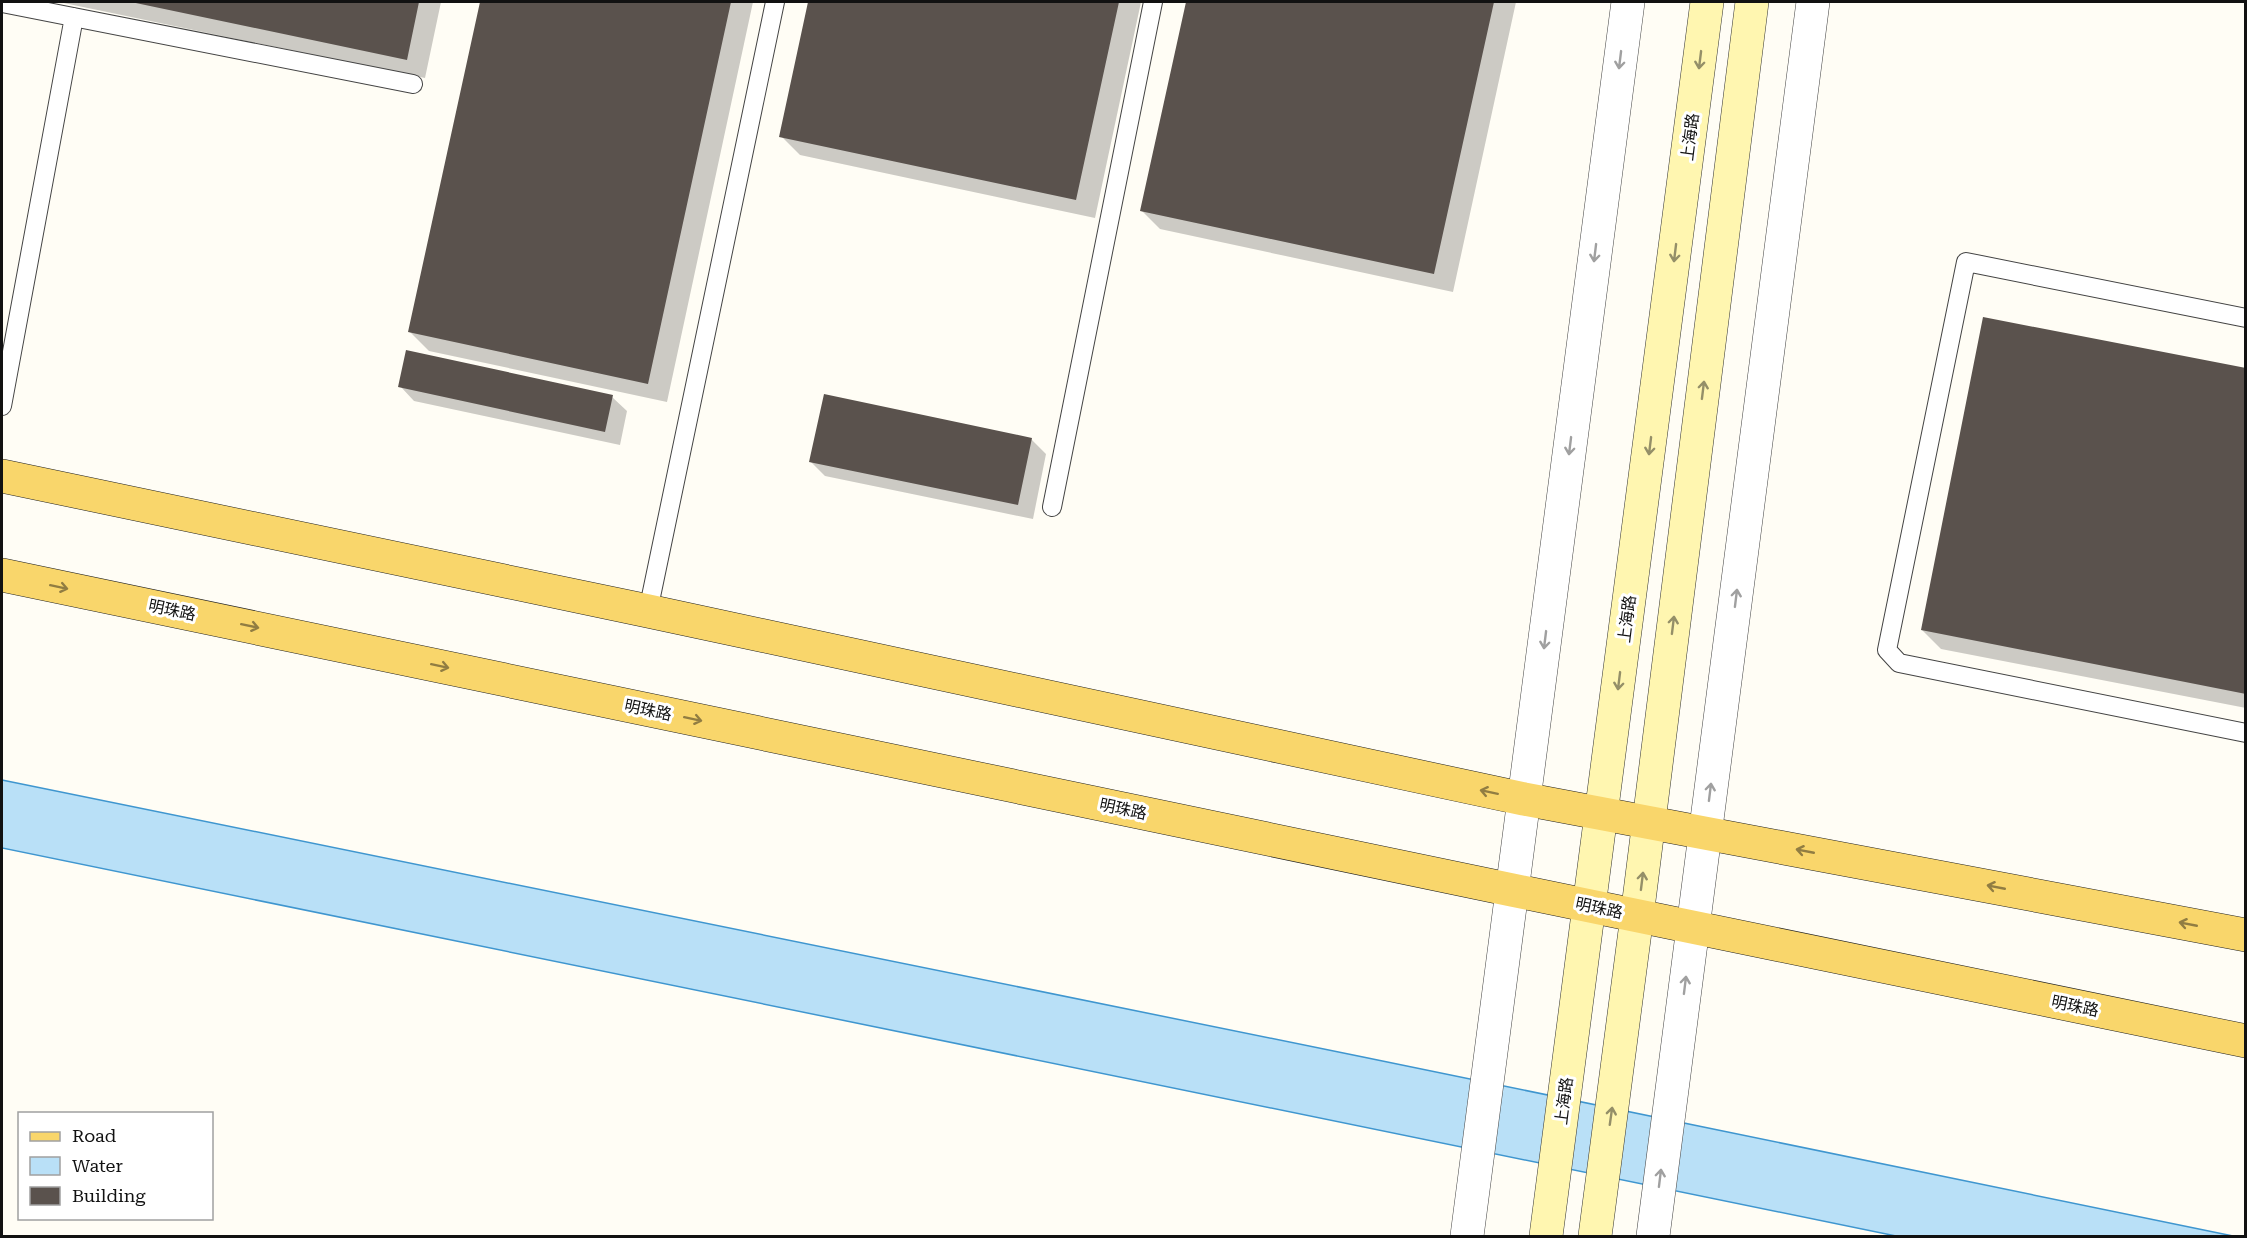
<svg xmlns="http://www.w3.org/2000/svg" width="2247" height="1238" font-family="'Roboto Serif','Noto Sans SC',serif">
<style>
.water{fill:#b9e0f7;stroke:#3f96cf;stroke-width:1.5}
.shadow{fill:#0003}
.building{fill:#5a524d}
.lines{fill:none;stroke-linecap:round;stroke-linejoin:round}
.lane-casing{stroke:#444;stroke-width:20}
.street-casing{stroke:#444;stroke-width:34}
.secondary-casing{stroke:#333;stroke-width:34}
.primary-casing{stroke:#222;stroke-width:34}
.lane{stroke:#fff;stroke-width:18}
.street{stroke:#fff;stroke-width:33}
.secondary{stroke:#fff6b0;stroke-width:33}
.primary{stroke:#f9d66b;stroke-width:33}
.oneway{stroke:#a0a0a0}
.oneway2{stroke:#948f68}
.oneway3{stroke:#917d42}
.labels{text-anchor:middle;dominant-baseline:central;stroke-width:6;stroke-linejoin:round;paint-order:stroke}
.street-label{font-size:16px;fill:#111;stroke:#fff}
</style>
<rect width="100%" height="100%" fill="#fffdf5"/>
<path class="water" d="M2,780L1363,1057L2233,1236H1896L2,848Z"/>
<path class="shadow" d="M59,2H441L425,78Z
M481,2H753L667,402L429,351L410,332Z
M809,2H1141L1095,218L800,155L781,136Z
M1187,2H1516L1453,292L1160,229L1141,210Z
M2246,370V708L1941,649L1922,630Z
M400,386L612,397L627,411L620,445L414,401Z
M1031,439L1046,454L1033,519L825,476L811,462Z"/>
<path class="building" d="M131,2H419L407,60Z
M480,2H731L648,384L408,332Z
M808,2H1119L1076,200L779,137Z
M1186,2H1494L1434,274L1140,211Z
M1983,317L2246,368V694L1921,630Z
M406,350L613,395L605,432L398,387Z
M824,394L1032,438L1018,505L809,462Z"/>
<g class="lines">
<g class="lane-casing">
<path id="lane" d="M2,3L413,84
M2246,318L1966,262L1887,650L1899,663L2246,733
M2,406L74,17
M1052,507L1153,2
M648,611L775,2"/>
</g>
<g class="street-casing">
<path id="street" d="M1467,1236L1628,2
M1653,1236L1813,2"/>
</g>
<g class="secondary-casing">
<path id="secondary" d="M1546,1236L1707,2
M1595,1236L1637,916L1752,2"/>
</g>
<g class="primary-casing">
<path id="primary" d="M2,476L648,611L1524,799L2246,935
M2,575L1512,890L2246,1041"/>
</g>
<use href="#lane" class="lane"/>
<use href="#street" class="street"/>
<use href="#secondary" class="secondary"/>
<use href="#primary" class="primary"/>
</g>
<defs><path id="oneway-shaft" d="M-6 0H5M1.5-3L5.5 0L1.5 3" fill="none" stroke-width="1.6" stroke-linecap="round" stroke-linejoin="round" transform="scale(1.5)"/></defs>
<g class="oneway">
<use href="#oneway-shaft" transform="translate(1620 60) rotate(97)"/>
<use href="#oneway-shaft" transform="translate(1595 253) rotate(97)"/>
<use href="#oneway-shaft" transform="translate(1570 446) rotate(97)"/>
<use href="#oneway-shaft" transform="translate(1736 598) rotate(-83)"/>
<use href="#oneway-shaft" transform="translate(1545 640) rotate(97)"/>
<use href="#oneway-shaft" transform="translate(1710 792) rotate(-83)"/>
<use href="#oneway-shaft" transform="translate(1685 985) rotate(-83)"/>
<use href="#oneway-shaft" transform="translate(1660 1178) rotate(-83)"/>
</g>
<g class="oneway2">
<use href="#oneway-shaft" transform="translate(1700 60) rotate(97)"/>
<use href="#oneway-shaft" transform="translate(1675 253) rotate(97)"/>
<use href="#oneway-shaft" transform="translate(1703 390) rotate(-83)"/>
<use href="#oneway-shaft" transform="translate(1650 446) rotate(97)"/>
<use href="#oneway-shaft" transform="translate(1673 625) rotate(-83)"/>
<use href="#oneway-shaft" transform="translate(1619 681) rotate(97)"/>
<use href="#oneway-shaft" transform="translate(1642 881) rotate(-83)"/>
<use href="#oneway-shaft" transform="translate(1611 1116) rotate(-82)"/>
</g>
<g class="oneway3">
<use href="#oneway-shaft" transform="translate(59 587) rotate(12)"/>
<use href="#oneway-shaft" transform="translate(250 626) rotate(12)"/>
<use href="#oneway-shaft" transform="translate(440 666) rotate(12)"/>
<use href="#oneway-shaft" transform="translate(693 719) rotate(12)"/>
<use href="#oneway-shaft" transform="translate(1489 792) rotate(-168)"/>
<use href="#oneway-shaft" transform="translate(1805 851) rotate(-169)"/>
<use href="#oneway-shaft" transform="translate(1996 887) rotate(-169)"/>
<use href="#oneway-shaft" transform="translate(2188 924) rotate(-169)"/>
</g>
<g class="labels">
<g class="street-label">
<text transform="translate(1690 137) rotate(-83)">上海路</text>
<text transform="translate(172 610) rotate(12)">明珠路</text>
<text transform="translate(1627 619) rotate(-83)">上海路</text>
<text transform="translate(648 710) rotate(12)">明珠路</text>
<text transform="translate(1123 809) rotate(12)">明珠路</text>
<text transform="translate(1599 908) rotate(12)">明珠路</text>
<text transform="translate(2075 1006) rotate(12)">明珠路</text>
<text transform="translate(1564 1101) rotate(-83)">上海路</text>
</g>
</g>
<rect width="2247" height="1238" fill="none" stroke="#111111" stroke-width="6"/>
<rect x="18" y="1112" width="195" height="108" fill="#ffffff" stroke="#a0a0a0" stroke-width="1.5"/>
<rect x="30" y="1132" width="30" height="9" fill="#f9d66b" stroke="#a0a0a0" stroke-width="1.5"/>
<text x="72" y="1142" font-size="18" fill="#111111">Road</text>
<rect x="30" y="1157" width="30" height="18" fill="#b9e0f7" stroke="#a0a0a0" stroke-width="1.5"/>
<text x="72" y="1172" font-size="18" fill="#111111">Water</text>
<rect x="30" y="1187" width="30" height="18" fill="#5a524d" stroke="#a0a0a0" stroke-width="1.5"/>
<text x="72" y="1202" font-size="18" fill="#111111">Building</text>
</svg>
